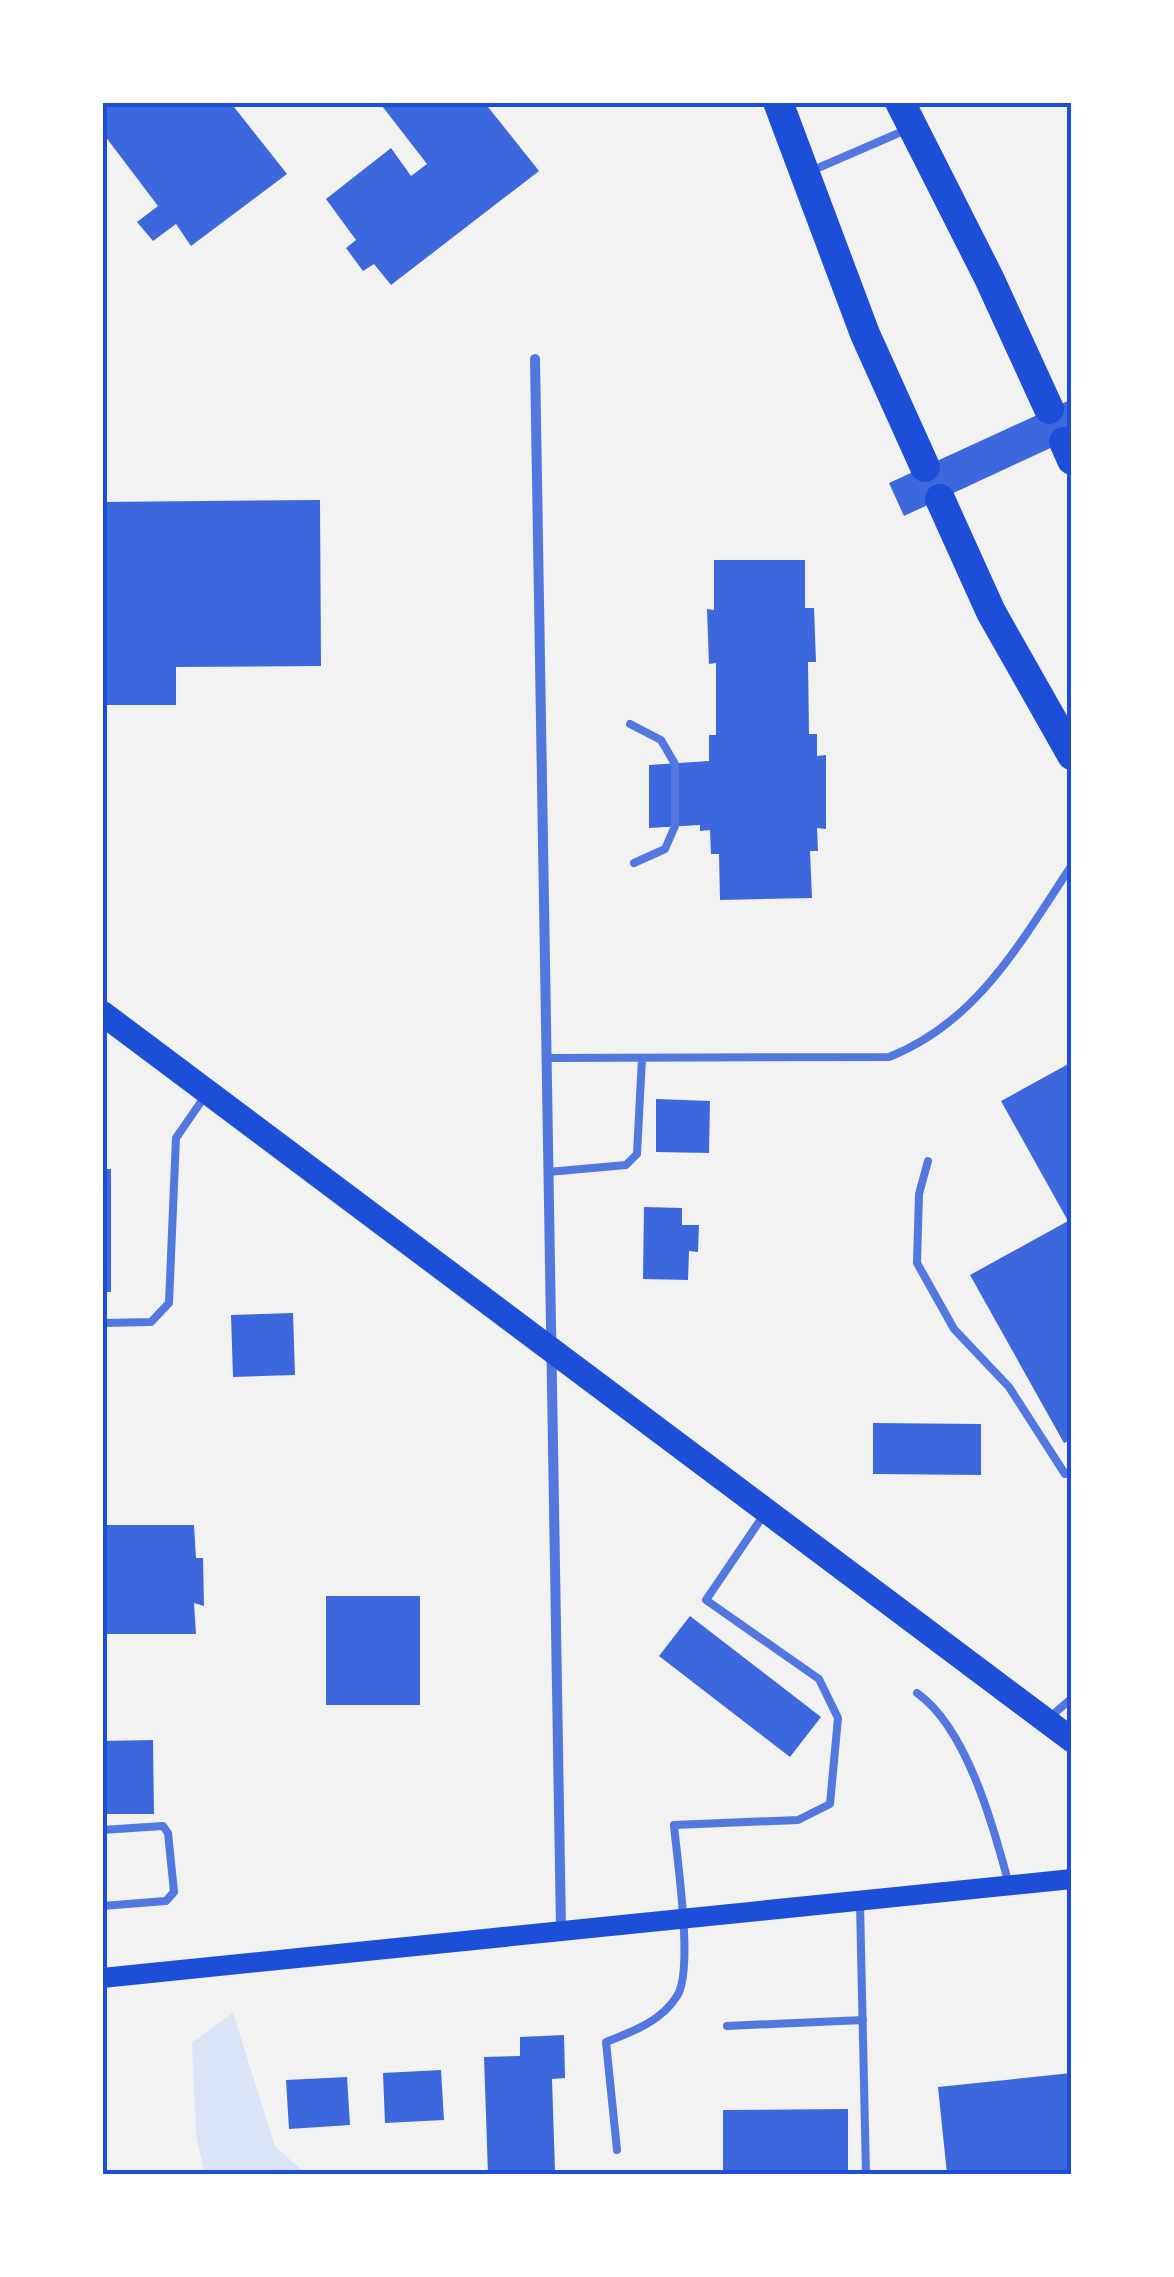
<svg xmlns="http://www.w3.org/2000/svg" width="1174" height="2277" font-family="'Varela Round',sans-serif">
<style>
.green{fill:#dbe4f7}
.building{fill:#3d67dc}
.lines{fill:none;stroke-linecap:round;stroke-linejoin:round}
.service{stroke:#5277de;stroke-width:8}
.minor{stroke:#5277de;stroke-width:10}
.secondary{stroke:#1d4ed8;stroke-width:20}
.primary{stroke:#1d4ed8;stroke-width:25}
.motorway{stroke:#1d4ed8;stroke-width:30}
.neatline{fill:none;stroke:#1d4ed8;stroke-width:4}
</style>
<rect width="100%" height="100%" fill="#f2f2f2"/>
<path class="green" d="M233,2013L275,2146L306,2174H205L196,2136L192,2042Z"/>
<path class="building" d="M102,102H230L287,174L191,246L176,224L153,241L137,222L158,206L105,136L102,138Z
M379,102H484L539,171L391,285L374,264L363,271L346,248L356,240L326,199L391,148L411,176L427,164Z
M1072,399V438L904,516L889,483Z
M320,500L321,666L176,667V705H102V502Z
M714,560H805V608H814L816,662H808L809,734H817V756L826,755V829L817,828L818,851H810L812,898L720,900L719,854H711L710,830L700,831V825L649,828V765L709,761V735H716V663L709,664L707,609L714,610Z
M1072,1062V1439L1064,1443L970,1275L1068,1221L1001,1101Z
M656,1099L710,1101L709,1153L656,1152Z
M102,1169H111V1292H102Z
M644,1207L682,1208V1225H699L698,1252L689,1251L688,1280L643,1279Z
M293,1313L295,1375L233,1377L231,1315Z
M873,1423L981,1424V1475L873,1474Z
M102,1525H194L196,1558H203L204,1606L194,1603L196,1634H102Z
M326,1596H420V1705H326Z
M690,1616L821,1717L790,1757L659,1656Z
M153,1740L154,1814H102V1741Z
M564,2035L565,2078L552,2079L555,2171L488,2174L484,2057L520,2056V2037Z
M441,2070L444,2120L385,2123L383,2073Z
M1072,2073V2174H947L938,2087Z
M347,2077L350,2125L289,2129L286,2080Z
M848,2109V2174H723V2110Z"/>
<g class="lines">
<path class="service" d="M811,171L908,129
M630,724L661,740L675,764V826L665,849L634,863
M547,1058L889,1057C978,1022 1021,941 1072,865
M928,1161L919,1194L917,1263L954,1329L1009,1387L1065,1474L1072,1471
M548,1172L626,1165L637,1154L642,1058
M102,1323L151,1322L169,1303L176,1138L205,1096
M917,1693C967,1728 994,1828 1009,1885
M1049,1718L1072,1698
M102,1830L163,1826L168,1833L174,1892L166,1901L102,1906
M860,1904L866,2174
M727,2026L863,2020
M617,2150L606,2042C632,2032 662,2021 677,1996C694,1970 677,1860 674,1825L798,1820L830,1804L838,1718L819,1679L706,1600L763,1516"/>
<path class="minor" d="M535,359L561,1929"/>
<path class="secondary" d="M102,1978L1072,1879"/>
<path class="primary" d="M102,1013L1072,1740"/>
<path class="motorway" d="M778,102L865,334L925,467
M900,102L989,278L1049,409
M1064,442L1072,460
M940,499L991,612L1072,755"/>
</g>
<rect width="1174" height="2277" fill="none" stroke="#ffffff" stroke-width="210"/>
<rect x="105" y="105" width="964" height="2067" class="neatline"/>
</svg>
